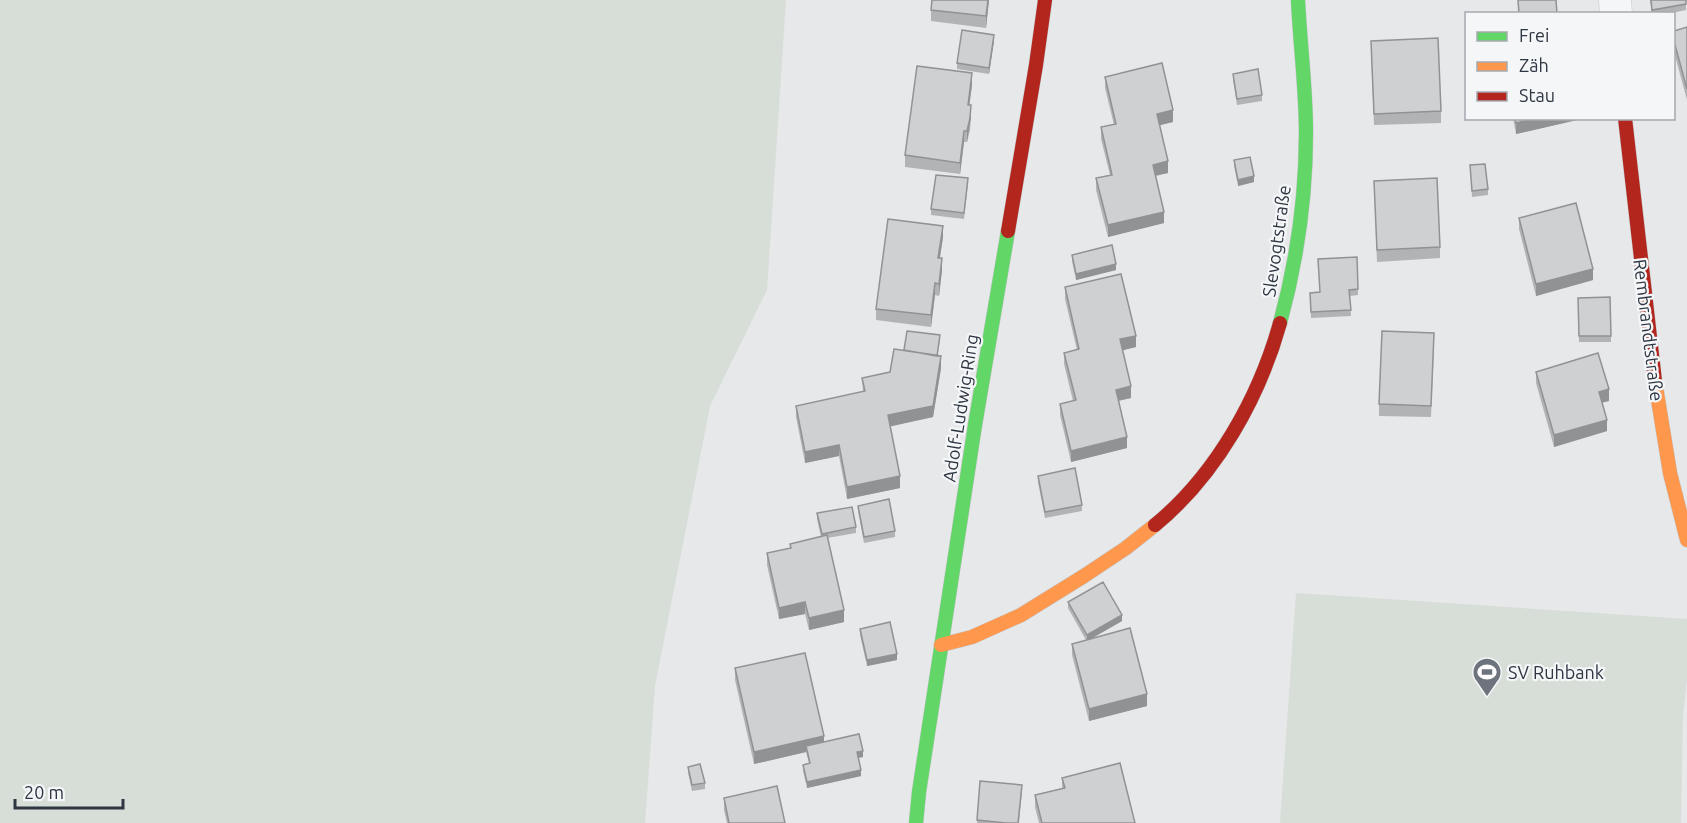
<svg xmlns="http://www.w3.org/2000/svg" width="1687" height="823" font-family="Ubuntu,sans-serif">
<style>
.green{fill:#d7ddd7}
.lines{fill:none;stroke-linecap:round;stroke-linejoin:round}
.street-casing{stroke:#c4c6c8;stroke-width:33}
.fast-casing{stroke:#c4c6c8;stroke-width:15}
.slow-casing{stroke:#c4c6c8;stroke-width:15}
.jam-casing{stroke:#c4c6c8;stroke-width:15}
.street{stroke:#f5f6f7;stroke-width:32}
.fast{stroke:#63d668;stroke-width:14}
.slow{stroke:#ff974d;stroke-width:14}
.jam{stroke:#b3261e;stroke-width:14}
.wall{fill:#b1b3b5}
.shaded-wall{fill:#909293}
.building{fill:#ced0d2;stroke:#909293;stroke-width:1.5}
.labels{text-anchor:middle;dominant-baseline:central;stroke-width:4.5;stroke-linejoin:round;paint-order:stroke}
.street-label{font-size:18px;fill:#2e3642;stroke:#f4f6f8}
.poi-label{font-size:18px;fill:#2e3642;stroke:#f4f6f8;text-anchor:start}
</style>
<rect width="100%" height="100%" fill="#e6e8ea"/>
<path class="green" d="M0,0H786L767,290L710,406L655,686L645,823H0Z
M1296,593L1687,619V679L1683,715L1681,823H1280Z"/>
<g class="lines">
<g class="street-casing">
<path id="street" d="M1615,0L1616,14"/>
</g>
<g class="fast-casing">
<path id="fast" d="M1280,323C1297,261 1306,197 1306,133C1306,88 1300,44 1298,0
M916,823L919,792L975,425L1008,231"/>
</g>
<g class="slow-casing">
<path id="slow" d="M1655,381L1670,473L1687,540
M941,645L972,637L1021,615L1084,576L1126,548L1155,525"/>
</g>
<g class="jam-casing">
<path id="jam" d="M1625,118L1655,381
M1008,231L1036,65L1045,0
M1155,525C1216,475 1259,398 1280,323"/>
</g>
<use href="#street" class="street"/>
<use href="#fast" class="fast"/>
<use href="#slow" class="slow"/>
<use href="#jam" class="jam"/>
</g>
<path class="wall" d="M989,0L986,28L931,21V10Z
M1650,0H1686V10L1667,14H1652Z
M1687,27V100L1674,52V31Z
M994,41L989,74L957,69V63Z
M1371,52L1441,111V123L1374,125Z
M1233,74L1262,95V101L1237,105L1233,80Z
M1105,77L1173,122L1159,125L1168,173L1156,176L1164,223L1108,237L1096,190V178L1110,175L1101,139V127L1114,125L1105,88Z
M972,85L969,105L971,117L970,130L967,142H964L960,174L905,167V155Z
M1513,118H1577V120L1516,134Z
M1234,160L1254,182L1238,186L1234,166Z
M1470,165L1488,189V195L1472,197Z
M1374,181L1440,247V258L1377,262Z
M968,184L964,219L931,215V209Z
M1519,218L1593,280L1536,296L1519,229Z
M943,237L940,258L942,270L939,296L935,295L931,327L876,320V309Z
M1072,255L1116,270L1076,280L1072,261Z
M1357,257L1358,295L1350,296L1351,316L1311,318L1310,293L1320,292Z
M1065,287L1136,347L1122,350L1131,398L1119,401L1127,448L1071,462L1060,415V404L1073,401L1064,364V353L1077,350L1065,299Z
M1610,297L1611,342H1579L1578,298Z
M940,341L937,356L941,368L933,417L890,426L900,488L847,499L839,456L805,463L796,417V406L863,392L862,378L890,372L904,350Z
M1434,345L1431,417L1379,416V404Z
M1536,372L1609,401L1602,403L1607,431L1554,447L1536,383Z
M1038,476L1082,505V511L1045,518L1038,482Z
M858,506L895,531V537L864,543L858,511Z
M817,513L856,527V533L827,538L844,622L809,630L805,614L779,619L767,565V553L790,548V544L821,537L817,519Z
M1068,602L1122,621L1091,639L1147,706L1089,721L1072,655V644L1086,640L1068,608Z
M860,629L897,660L867,666L860,635Z
M735,668L824,742L863,757L858,758L861,776L807,788L803,771V765L809,763L806,752L754,764L735,680Z
M688,767L705,783V789L692,791L688,773Z
M1062,778L1135,823H1039L1035,807V795L1062,788Z
M980,781L1022,791L1019,823H977Z
M724,798L785,823H727L724,810Z"/>
<path class="shaded-wall" d="M988,0H989L986,28V16Z
M994,35V41L989,74V68Z
M972,73V85L968,116V105Z
M971,105V117L967,142V131Z
M1173,110V122L1157,126V114Z
M1536,118H1577V120L1516,134V123Z
M964,131V142L960,174V163Z
M1168,161V173L1153,176V165Z
M1254,176V182L1238,186V180Z
M1164,212V223L1108,237V225Z
M943,226V237L938,269V258Z
M942,258V270L939,296V284Z
M1116,264V270L1076,280V274Z
M1593,269V280L1536,296V284Z
M935,283V295L931,327V315Z
M1136,336V347L1120,351V339Z
M941,356V368L933,417L888,427V415Z
M1131,386V398L1116,401V390Z
M1609,389V401L1599,403V392Z
M1607,420V431L1554,447V435Z
M1127,437V448L1071,462V451Z
M839,445V456L805,463V452Z
M900,476V488L847,499V487Z
M805,602V614L779,619V608Z
M844,610V622L809,630V618Z
M1122,615V621L1087,641V635Z
M897,654V660L867,666V660Z
M1147,694V706L1089,721V709Z
M824,736V748L806,746V752L754,764V752Z
M863,751V757L857,758V752Z
M861,770V776L807,788V782Z"/>
<path class="building" d="M932,0H988L986,16L931,10Z
M1518,0H1556L1557,14H1519Z
M1651,0H1686V4L1652,10Z
M1687,27V89L1674,41V31Z
M962,30L994,35L989,68L957,63Z
M1438,38L1441,111L1374,114L1371,41Z
M1162,63L1173,110L1157,114L1168,161L1153,165L1164,212L1108,225L1096,178L1112,175L1101,127L1116,124L1105,77Z
M917,66L972,73L968,105H971L970,118L967,131H964L960,163L905,155Z
M1258,69L1262,95L1237,99L1233,74Z
M1515,118H1536L1516,123Z
M1250,157L1254,176L1238,180L1234,160Z
M1485,164L1488,189L1472,191L1470,165Z
M936,175L968,178L964,213L931,209Z
M1437,178L1440,247L1377,250L1374,181Z
M1576,203L1593,269L1536,284L1519,218Z
M888,219L943,226L938,258H942L939,284L935,283L931,315L876,309Z
M1112,245L1116,264L1076,274L1072,255Z
M1357,257L1358,289L1349,290L1351,310L1311,312L1310,293L1320,292L1318,259Z
M1121,274L1136,336L1120,339L1131,386L1116,390L1127,437L1071,451L1060,404L1076,400L1064,353L1079,349L1065,287Z
M1610,297L1611,336H1579L1578,298Z
M907,331L940,335L937,356L904,350Z
M1382,331L1434,333L1431,406L1379,404Z
M894,349L941,356L933,406L888,415L900,476L847,487L839,445L805,452L796,406L865,391L862,378L890,372Z
M1598,353L1609,389L1599,392L1607,420L1554,435L1536,372Z
M1075,468L1082,505L1045,512L1038,476Z
M889,499L895,531L864,537L858,506Z
M852,507L856,527L822,534L817,513Z
M827,535L844,610L809,618L805,602L779,608L767,553L791,548L790,544Z
M1103,582L1122,615L1087,635L1068,602Z
M890,622L897,654L867,660L860,629Z
M1130,628L1147,694L1089,709L1072,644Z
M805,653L824,736L754,752L735,668Z
M859,734L863,751L857,752L861,770L807,782L803,765L810,763L806,746Z
M1120,763L1135,823H1042L1035,795L1065,788L1062,778Z
M700,764L705,783L692,785L688,767Z
M980,781L1022,785L1018,823H1006L977,820Z
M777,786L785,823H729L724,798Z"/>
<defs>
<g id="stadium-pin" transform="scale(1.5)"><path d="M0 17L-7.5 6A9.5 9.5 0 1 1 7.5 6Z" fill="#6e747d" stroke="#f4f6f8"/><path d="M0-5a6.5 5 0 1 0 0 10a6.5 5 0 1 0 0-10ZM-3.5-1.8h7v3.6h-7Z" fill="#fff"/></g>
</defs>
<g fill-rule="evenodd">
<use href="#stadium-pin" x="1487" y="672"/>
</g>
<g class="labels">
<g class="street-label">
<text transform="translate(1276 241) rotate(-82)">Slevogtstraße</text>
<text transform="translate(1649 330) rotate(83)">Rembrandtstraße</text>
<text transform="translate(960 408) rotate(-81)">Adolf-Ludwig-Ring</text>
</g>
<g class="poi-label">
<text x="1508" y="672">SV Ruhbank</text>
</g>
</g>
<rect x="1465" y="12" width="210" height="108" fill="#f4f6f8" stroke="#a5a9af" stroke-width="1.5"/>
<rect x="1477" y="32" width="30" height="9" fill="#63d668" stroke="#a5a9af" stroke-width="1.5"/>
<text x="1519" y="42" font-size="18" fill="#2e3642">Frei</text>
<rect x="1477" y="62" width="30" height="9" fill="#ff974d" stroke="#a5a9af" stroke-width="1.5"/>
<text x="1519" y="72" font-size="18" fill="#2e3642">Zäh</text>
<rect x="1477" y="92" width="30" height="9" fill="#b3261e" stroke="#a5a9af" stroke-width="1.5"/>
<text x="1519" y="102" font-size="18" fill="#2e3642">Stau</text>
<path d="M15 799v9h108v-9" fill="none" stroke="#2e3642" stroke-width="3"/>
<text x="24" y="799" font-size="18" fill="#2e3642" stroke="#f4f6f8" stroke-width="4.5" paint-order="stroke">20 m</text>
</svg>
